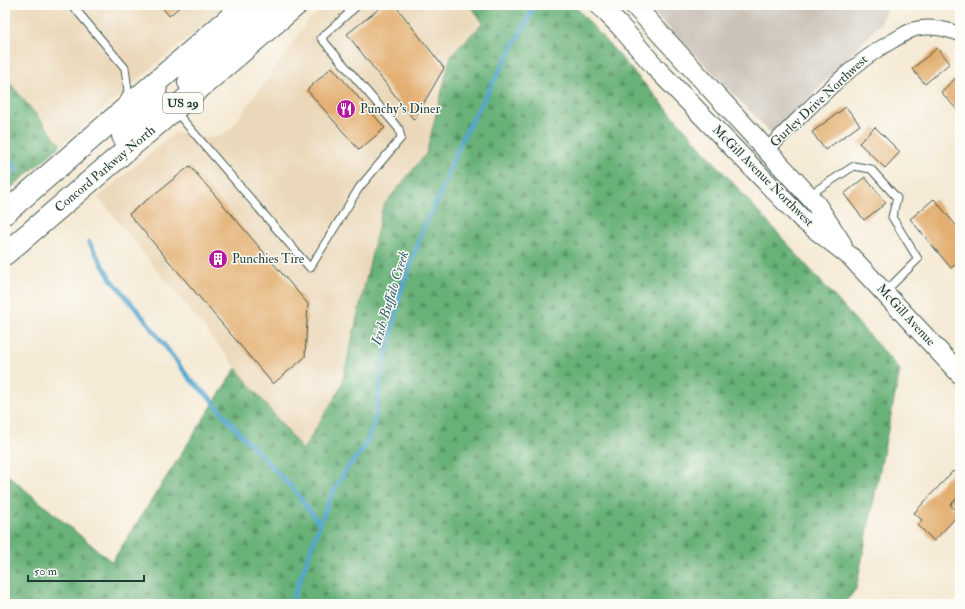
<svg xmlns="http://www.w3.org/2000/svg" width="965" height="609" font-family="'IM FELL Double Pica',serif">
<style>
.built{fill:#ebd8ba}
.industrial{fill:#cbc3b8}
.forest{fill:url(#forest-firs);stroke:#437756}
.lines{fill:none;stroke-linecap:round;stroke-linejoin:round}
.stream{stroke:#54a6cf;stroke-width:4.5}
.building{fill:#e3af71}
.lane-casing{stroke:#3f574c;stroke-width:9}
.street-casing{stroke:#3f574c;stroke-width:16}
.secondary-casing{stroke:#3f574c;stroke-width:21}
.highway-casing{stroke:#3f574c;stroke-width:24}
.lane{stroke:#fff;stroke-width:7}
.street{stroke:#fff;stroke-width:14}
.secondary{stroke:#fff;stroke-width:19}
.highway{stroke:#fff;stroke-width:22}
.labels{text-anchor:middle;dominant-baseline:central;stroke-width:3;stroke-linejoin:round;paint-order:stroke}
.shield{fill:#fdfcf7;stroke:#62766e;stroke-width:1}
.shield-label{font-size:12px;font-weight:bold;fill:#1f3d34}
.street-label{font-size:13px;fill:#1f3d34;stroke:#fdfcf7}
.poi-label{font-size:13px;fill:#1f3d34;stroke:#fdfcf7;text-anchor:start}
.water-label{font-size:14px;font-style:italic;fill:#32626a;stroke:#fdfcf7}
</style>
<defs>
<pattern id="forest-firs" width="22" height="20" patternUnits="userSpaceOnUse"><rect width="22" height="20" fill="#67b178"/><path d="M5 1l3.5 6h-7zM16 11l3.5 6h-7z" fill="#549163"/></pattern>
</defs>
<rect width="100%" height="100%" fill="#fdfcf7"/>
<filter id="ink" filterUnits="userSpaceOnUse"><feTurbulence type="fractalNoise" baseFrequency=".025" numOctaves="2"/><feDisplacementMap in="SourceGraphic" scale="8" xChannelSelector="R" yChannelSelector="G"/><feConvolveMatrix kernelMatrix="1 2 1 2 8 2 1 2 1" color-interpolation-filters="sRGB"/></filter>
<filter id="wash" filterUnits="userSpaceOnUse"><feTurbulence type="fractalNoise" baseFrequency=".012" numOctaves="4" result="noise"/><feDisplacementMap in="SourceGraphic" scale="16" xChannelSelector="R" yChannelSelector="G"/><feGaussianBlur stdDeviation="0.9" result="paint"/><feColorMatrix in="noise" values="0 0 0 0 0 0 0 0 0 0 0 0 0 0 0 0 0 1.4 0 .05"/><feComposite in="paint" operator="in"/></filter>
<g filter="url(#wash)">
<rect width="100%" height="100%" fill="#f5ead5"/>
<path class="built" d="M5,5H226L61,145L5,77Z
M327,5H470L483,23L451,55L426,154L383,206L341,387L303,450L98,197L175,133L209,138L216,137L231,129L309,20Z"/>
<path class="industrial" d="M646,5H888L881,23L773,135Z"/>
<path class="forest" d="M470,5H574L900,370L856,589L844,604H5V473L112,562L236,368L303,450L341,387L383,206L426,154L451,55L483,23Z
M5,77L61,145L5,193Z"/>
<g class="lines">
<path class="stream" d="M5,157L13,164L18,171
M89,242L111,279L147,322L189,378L211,399L233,426L295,491L320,525
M291,604L328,502L345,471L364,448L373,427L384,359L391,337L399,297L423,229L439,197L462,139L527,21L534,5"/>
</g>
<g id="blocks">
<path class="building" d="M160,5H182L169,16Z
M384,5H395L444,68L414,120L347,34Z
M937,48L950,63L925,84L912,69Z
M332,67L385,128L359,150L307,90Z
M959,75L960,76V113L941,92Z
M846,107L860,125L825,150L812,132Z
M875,127L900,152L885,168L859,143Z
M190,166L308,304L305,357L273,384L129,214Z
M865,177L886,203L864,220L844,194Z
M934,199L960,230V261L951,268L910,219Z
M953,471L960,478V499L958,497L950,505L960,513L934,541L918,525L922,520L914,513Z"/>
</g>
</g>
<g filter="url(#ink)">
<use href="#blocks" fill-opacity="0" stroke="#3f574c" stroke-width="1"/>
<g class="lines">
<g class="lane-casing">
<path id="lane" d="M72,5L125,68L128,91L124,100
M350,12L358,5
M176,112L310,268L359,188L401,138L399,129L321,38L350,12L344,5
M809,195L854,166L871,169L897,198L892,217L918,259L885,292"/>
</g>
<g class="street-casing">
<path id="street" d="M767,150C807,111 845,67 894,40C900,37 908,31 915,29C931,25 945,29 960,34"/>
</g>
<g class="secondary-casing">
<path id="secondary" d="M599,5L620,26L655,67L802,219L851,257L960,374
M634,5L816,204L842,244"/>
</g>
<g class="highway-casing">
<path id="highway" d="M189,82L211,58L271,5
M123,136C144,117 155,113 156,83
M5,213L245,5
M5,254L296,5"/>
</g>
<use href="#lane" class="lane"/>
<use href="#street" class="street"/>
<use href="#secondary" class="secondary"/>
<use href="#highway" class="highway"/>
</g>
</g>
<defs>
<g id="restaurant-disc" transform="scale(1)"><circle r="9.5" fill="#b5179e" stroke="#fdfcf7"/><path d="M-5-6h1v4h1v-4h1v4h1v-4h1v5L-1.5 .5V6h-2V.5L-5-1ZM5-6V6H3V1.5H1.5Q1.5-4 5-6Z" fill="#fff"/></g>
<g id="building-disc" transform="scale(1)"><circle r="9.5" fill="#b5179e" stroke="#fdfcf7"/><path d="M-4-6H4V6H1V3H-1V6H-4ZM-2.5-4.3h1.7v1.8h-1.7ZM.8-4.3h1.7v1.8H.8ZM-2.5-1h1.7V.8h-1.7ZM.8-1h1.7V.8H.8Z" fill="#fff"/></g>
</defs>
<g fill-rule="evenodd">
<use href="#restaurant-disc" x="346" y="109"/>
<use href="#building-disc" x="218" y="259"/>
</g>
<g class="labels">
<rect class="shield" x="163" y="93" width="40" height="20" rx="3"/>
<g class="shield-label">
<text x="183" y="103">US 29</text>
</g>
<g class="street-label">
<text transform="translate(819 101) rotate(-43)">Gurley Drive Northwest</text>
<text transform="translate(105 169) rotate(-40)">Concord Parkway North</text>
<text transform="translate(763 176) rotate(45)">McGill Avenue Northwest</text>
<text transform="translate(906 315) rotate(47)">McGill Avenue</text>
</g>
<g class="poi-label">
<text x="360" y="109">Punchy's Diner</text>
<text x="232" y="259">Punchies Tire</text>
</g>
<g class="water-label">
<text transform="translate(390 298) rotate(-73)">Irish Buffalo Creek</text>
</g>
</g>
<rect width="965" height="609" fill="none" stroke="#fdfcf7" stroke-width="20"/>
<path d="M28 575v6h116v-6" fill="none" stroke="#1f3d34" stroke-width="2"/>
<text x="34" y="575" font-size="12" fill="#1f3d34" stroke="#fdfcf7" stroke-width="3" paint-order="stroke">50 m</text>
</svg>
